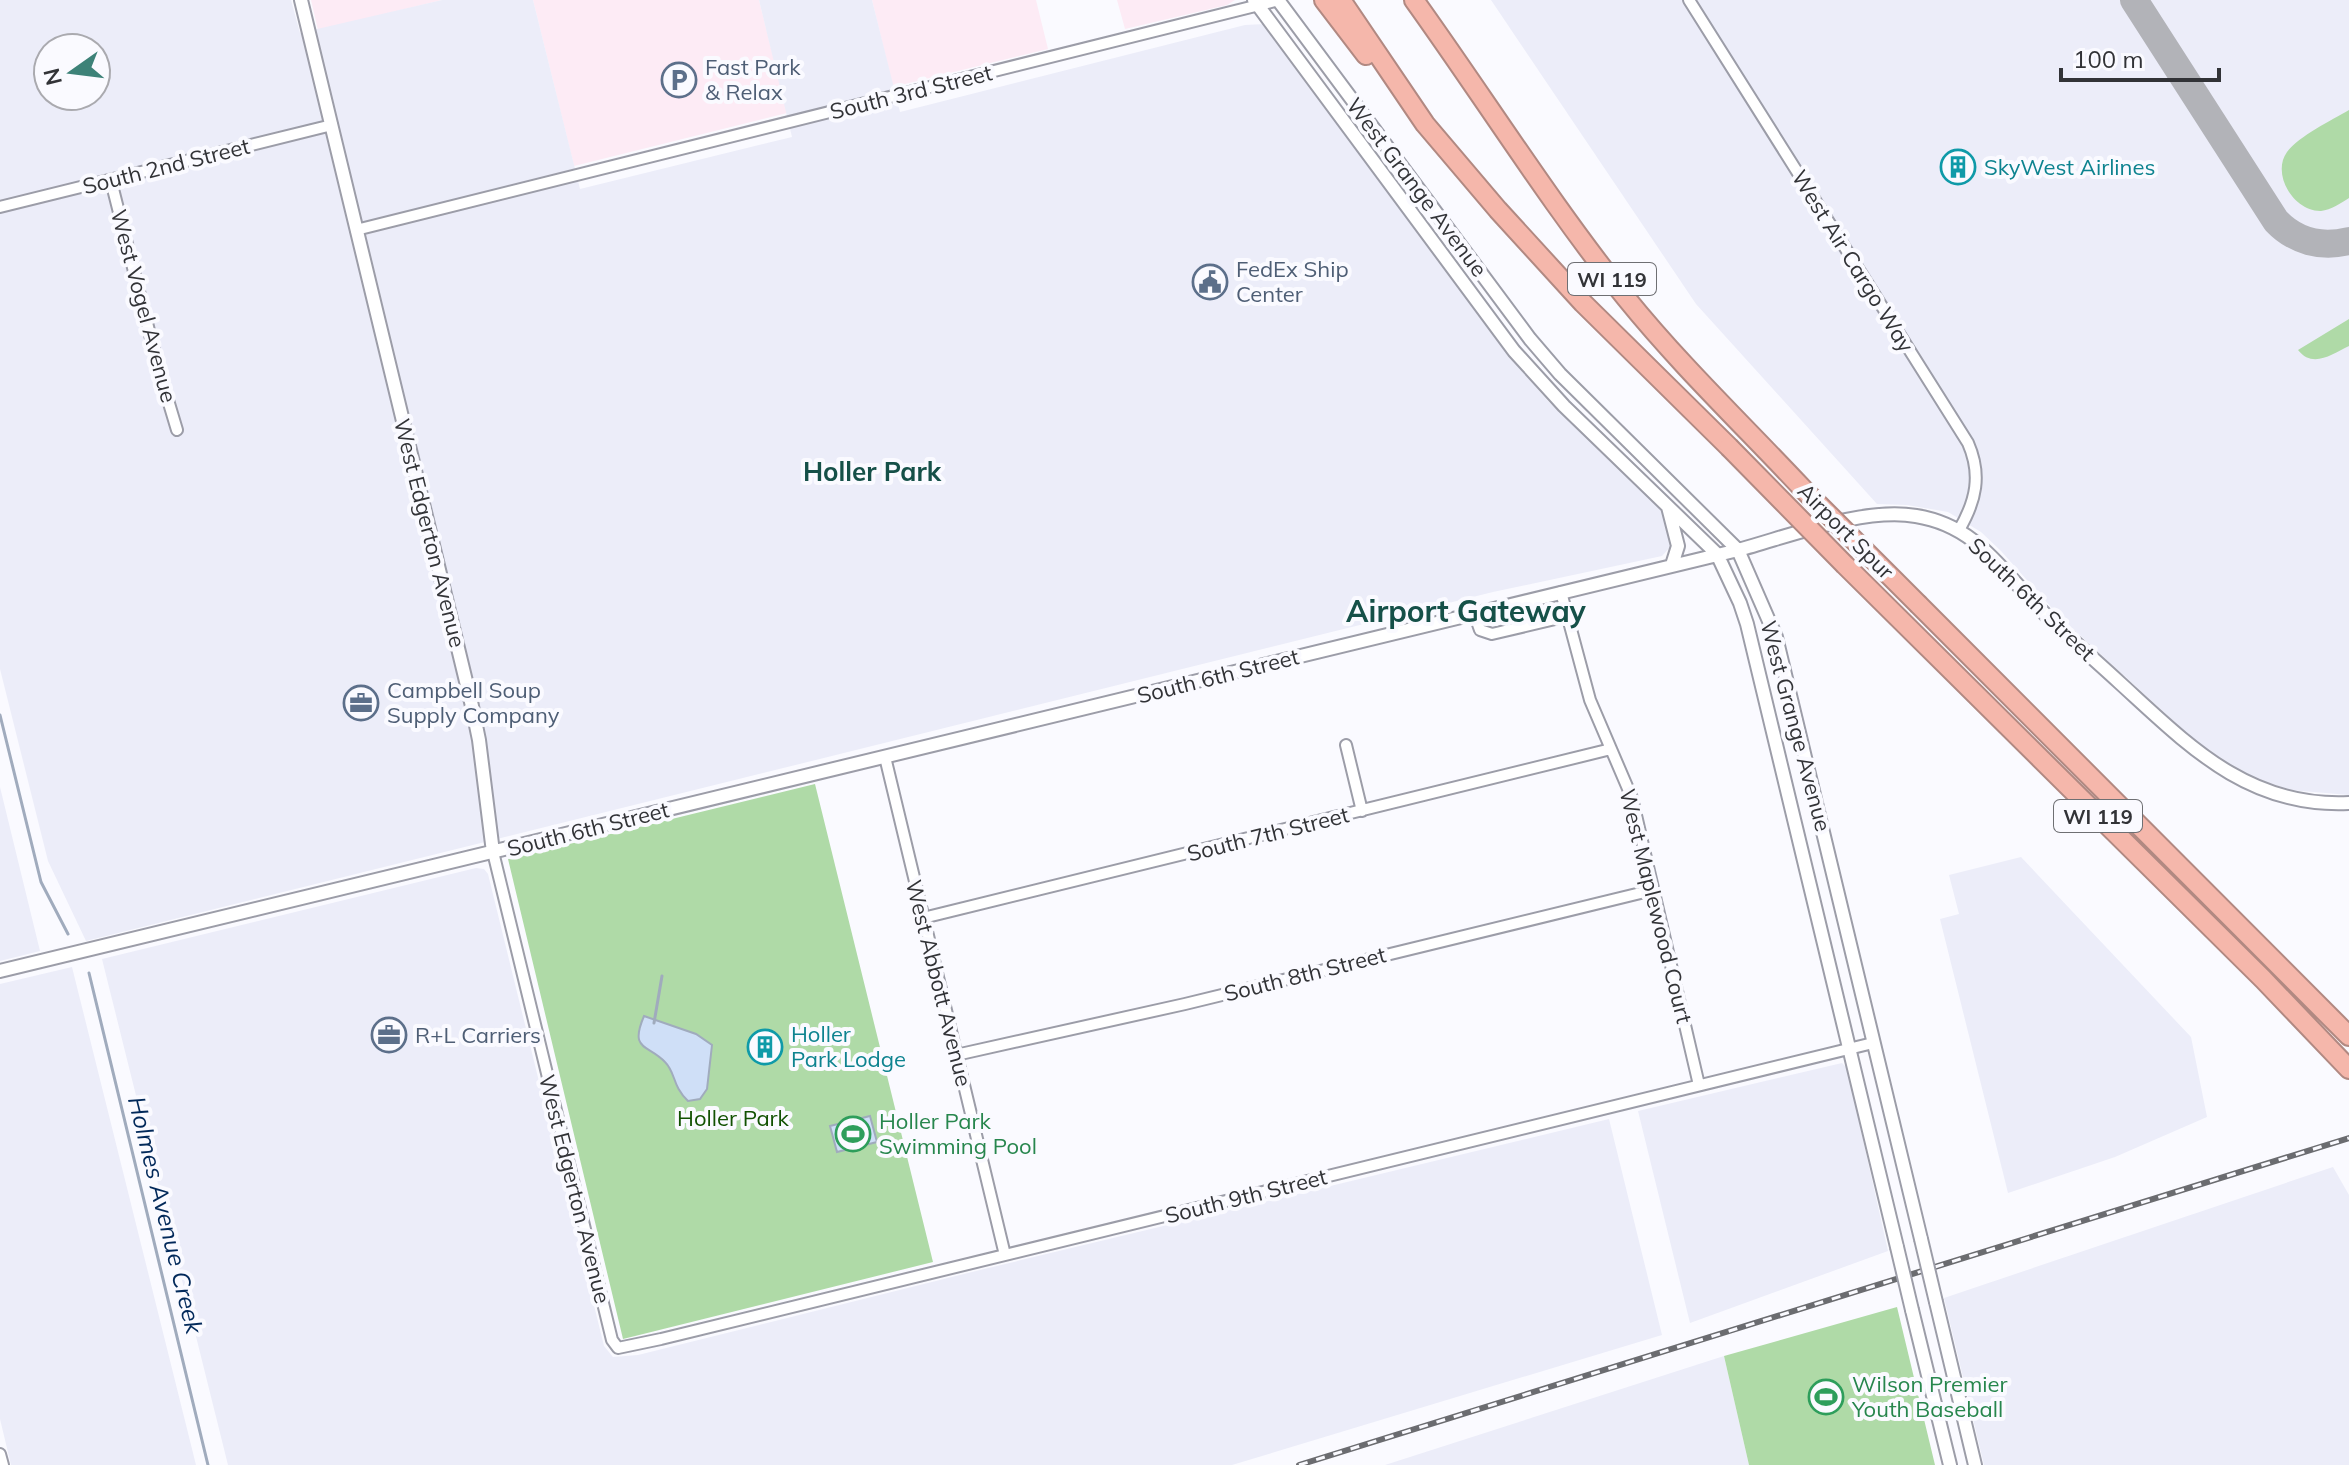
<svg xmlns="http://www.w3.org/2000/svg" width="2349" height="1465" font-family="Mulish,sans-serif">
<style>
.commercial{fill:#fdebf5}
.built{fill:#ecedf9;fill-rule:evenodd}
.green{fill:#afdaa7}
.water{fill:#cfdff7;stroke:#a0abbd;stroke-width:2}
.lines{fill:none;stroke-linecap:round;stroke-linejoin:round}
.stream{stroke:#a0abbd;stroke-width:3}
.taxiway{stroke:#b2b3b8;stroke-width:28}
.minor-casing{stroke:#9c9da8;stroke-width:14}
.tertiary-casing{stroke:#9c9da8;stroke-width:16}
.motorway-casing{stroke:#b18982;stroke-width:22}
.minor{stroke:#fff;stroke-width:10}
.tertiary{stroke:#fff;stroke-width:12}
.motorway{stroke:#f5b7ab;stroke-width:18}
.rail-casing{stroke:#6b6c70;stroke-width:6}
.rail{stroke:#fafaff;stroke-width:3;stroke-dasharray:9;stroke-linecap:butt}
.tertiary-bridge-casing{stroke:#9c9da8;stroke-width:16;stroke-linecap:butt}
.motorway-bridge-casing{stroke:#b18982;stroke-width:22;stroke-linecap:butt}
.tertiary-bridge{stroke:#fff;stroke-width:12}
.motorway-bridge{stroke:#f5b7ab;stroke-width:18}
.labels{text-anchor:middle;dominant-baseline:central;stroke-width:8;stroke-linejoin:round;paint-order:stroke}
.shield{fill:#fafaff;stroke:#6e6f73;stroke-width:2}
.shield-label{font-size:20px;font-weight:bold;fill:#323337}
.service-label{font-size:22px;fill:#4e5e75;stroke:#fafaff;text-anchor:start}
.street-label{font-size:22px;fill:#323337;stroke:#fafaff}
.culture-label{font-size:22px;fill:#0d838f;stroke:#fafaff;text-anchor:start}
.park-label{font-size:22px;fill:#125202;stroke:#fafaff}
.leisure-label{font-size:22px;fill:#27864d;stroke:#fafaff;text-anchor:start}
.water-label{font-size:24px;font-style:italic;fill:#02295a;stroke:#fafaff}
.quarter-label{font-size:26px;font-weight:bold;fill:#155048;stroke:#fafaff}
.district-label{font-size:30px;font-weight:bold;fill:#155048;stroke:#fafaff}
</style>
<rect width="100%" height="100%" fill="#fafaff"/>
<path class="commercial" d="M311,0H442L318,30Z
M533,0H759L787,113L574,166Z
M872,0H1036L1048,49L893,87Z
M1117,0H1235L1227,5L1125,29Z"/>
<path class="built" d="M0,0H291L300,33L442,0H533L580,189L792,137L759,0H872L900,112L1245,25L1265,24L1504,350L1547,400L1663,511L1673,544L1662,556L1493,592L86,941L48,861L0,669ZM48,48H96V96H48Z
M1491,0H2349V795L2290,790L2257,779L2220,760L2191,737L2059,616L2001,551L1981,532L1948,512L1907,505L1877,504L1696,304Z
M0,787L40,951L0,961Z
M2021,857L2191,1037L2207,1117L2115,1157L2008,1193L1940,919L1959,914L1949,875Z
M476,868L484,869L488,874L604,1346L613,1357L638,1355L980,1270L1609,1119L1662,1335L1232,1465H228L102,959Z
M72,967L196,1465H11L0,1419V984Z
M1842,1063L1847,1068L1888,1251L1690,1323L1638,1111Z
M2333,1167L2349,1195V1465H1984L1944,1298Z
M1724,1356L1749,1465H1385Z"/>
<path class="green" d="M2349,110V198C2341,203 2331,210 2321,211C2294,212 2271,174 2287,152C2299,136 2332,120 2349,110Z
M2349,319V346C2332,354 2313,369 2298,350Z
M815,784L933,1262L623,1339L508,859Z
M1897,1307L1935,1465H1749L1724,1356Z"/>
<path class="water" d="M644,1016L696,1034L712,1045L707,1089L700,1099L688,1101C672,1086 676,1073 665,1062C648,1044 629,1051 644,1016Z
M870,1116L877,1142L837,1152L830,1126Z"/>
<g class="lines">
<path class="stream" d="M0,715L41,882L68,934
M89,973L208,1465
M654,1023L662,976"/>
<path class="taxiway" d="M2134,0L2276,221C2295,241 2321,248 2349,241"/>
<g class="minor-casing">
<path id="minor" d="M1689,0L1968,443C1982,475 1976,501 1959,530
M111,181L159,370L177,430
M0,207L332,125
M356,230L1279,0
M1561,592L1590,700L1632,798L1699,1085
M1474,613L1480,630L1492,634L1568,616
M1346,745L1362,811
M885,757L1005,1255
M493,852L612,1340L618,1348L661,1339L1873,1043
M923,918L1611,749
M956,1055L1185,1004L1653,890
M0,1454L3,1465"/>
</g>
<g class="tertiary-casing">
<path id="tertiary" d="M301,0L472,706L479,740L493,852
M1254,0L1514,351L1564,406L1717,554L1740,603L1747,624L1897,1247
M1278,0L1530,339L1560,374L1738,550L1776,637L1921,1239
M1668,507L1678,546L1672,565
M0,971L1738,550C1790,536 1863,507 1916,516C1973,525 1998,565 2035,604C2062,632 2092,657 2120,683C2188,745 2248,808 2349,803
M1936,1302L1975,1465
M1912,1310L1950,1465"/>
</g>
<g class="motorway-casing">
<path id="motorway" d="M1324,0L1366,55
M1341,0L1425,124L1498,210L1583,303L1729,447
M1414,0C1485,99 1550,203 1626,298C1681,366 1745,427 1804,490
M1845,565L2263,979L2349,1069
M1919,605L2349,1036"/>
</g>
<use href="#minor" class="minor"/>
<use href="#tertiary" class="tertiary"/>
<use href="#motorway" class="motorway"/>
<g class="rail-casing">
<path id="rail" d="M1299,1465L2349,1138"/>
</g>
<use href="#rail" class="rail"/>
<g class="tertiary-bridge-casing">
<path id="tertiary-bridge" d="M1921,1239L1936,1302
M1897,1247L1912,1310"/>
</g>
<g class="motorway-bridge-casing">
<path id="motorway-bridge" d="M1729,447L1845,565
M1804,490L1919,605"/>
</g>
<use href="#tertiary-bridge" class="tertiary-bridge"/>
<use href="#motorway-bridge" class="motorway-bridge"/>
</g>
<defs>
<g id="parking-ring" transform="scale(1.8)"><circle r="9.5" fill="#fafaff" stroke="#5c6f8a" stroke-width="1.5"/><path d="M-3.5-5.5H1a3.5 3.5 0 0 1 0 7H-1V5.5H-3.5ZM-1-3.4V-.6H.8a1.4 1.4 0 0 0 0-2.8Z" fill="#5c6f8a"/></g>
<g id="building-ring" transform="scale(1.8)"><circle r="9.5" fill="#fafaff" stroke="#0f9aa8" stroke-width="1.5"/><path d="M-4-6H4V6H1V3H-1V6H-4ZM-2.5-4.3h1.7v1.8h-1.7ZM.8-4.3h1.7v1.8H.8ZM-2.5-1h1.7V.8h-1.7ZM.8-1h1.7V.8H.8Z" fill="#0f9aa8"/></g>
<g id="civic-ring" transform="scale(1.8)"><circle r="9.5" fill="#fafaff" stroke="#5c6f8a" stroke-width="1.5"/><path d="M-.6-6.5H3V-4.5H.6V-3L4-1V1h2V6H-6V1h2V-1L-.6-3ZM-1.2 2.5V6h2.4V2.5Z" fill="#5c6f8a"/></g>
<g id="office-ring" transform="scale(1.8)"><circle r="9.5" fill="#fafaff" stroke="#5c6f8a" stroke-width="1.5"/><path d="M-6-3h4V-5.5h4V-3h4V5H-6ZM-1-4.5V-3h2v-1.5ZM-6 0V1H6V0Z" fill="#5c6f8a"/></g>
<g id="stadium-ring" transform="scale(1.8)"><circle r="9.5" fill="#fafaff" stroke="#2e9e5b" stroke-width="1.5"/><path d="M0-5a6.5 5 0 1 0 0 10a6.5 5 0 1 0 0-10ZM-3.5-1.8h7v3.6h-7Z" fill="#2e9e5b"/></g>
</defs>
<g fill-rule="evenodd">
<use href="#parking-ring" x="679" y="80"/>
<use href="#building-ring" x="1958" y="167"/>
<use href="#civic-ring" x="1210" y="282"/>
<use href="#office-ring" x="361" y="703"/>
<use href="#office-ring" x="389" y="1035"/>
<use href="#building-ring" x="765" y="1047"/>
<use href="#stadium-ring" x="853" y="1134"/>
<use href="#stadium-ring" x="1826" y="1397"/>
</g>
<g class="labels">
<g class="shield">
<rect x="1568" y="263" width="88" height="32" rx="6"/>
<rect x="2054" y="800" width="88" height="32" rx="6"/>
</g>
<g class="shield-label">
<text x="1612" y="279">WI 119</text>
<text x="2098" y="816">WI 119</text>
</g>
<g class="service-label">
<text x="705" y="67">Fast Park<tspan x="705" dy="25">&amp; Relax</tspan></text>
<text x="1236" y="269">FedEx Ship<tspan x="1236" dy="25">Center</tspan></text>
<text x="387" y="690">Campbell Soup<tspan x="387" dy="25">Supply Company</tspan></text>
<text x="415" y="1035">R+L Carriers</text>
</g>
<g class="street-label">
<text transform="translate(911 92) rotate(-14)">South 3rd Street</text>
<text transform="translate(166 166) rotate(-14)">South 2nd Street</text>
<text transform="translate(1417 187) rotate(53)">West Grange Avenue</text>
<text transform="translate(1853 261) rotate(58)">West Air Cargo Way</text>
<text transform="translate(144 306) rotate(75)">West Vogel Avenue</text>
<text transform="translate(1846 531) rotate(45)">Airport Spur</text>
<text transform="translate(430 533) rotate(76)">West Edgerton Avenue</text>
<text transform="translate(2032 599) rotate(44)">South 6th Street</text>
<text transform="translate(1218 676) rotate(-14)">South 6th Street</text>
<text transform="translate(1796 726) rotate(75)">West Grange Avenue</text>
<text transform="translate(588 829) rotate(-14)">South 6th Street</text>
<text transform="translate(1268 834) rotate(-14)">South 7th Street</text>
<text transform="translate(1656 906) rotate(76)">West Maplewood Court</text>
<text transform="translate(1305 974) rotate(-14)">South 8th Street</text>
<text transform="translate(939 983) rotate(76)">West Abbott Avenue</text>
<text transform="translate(575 1189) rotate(76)">West Edgerton Avenue</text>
<text transform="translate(1246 1196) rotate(-14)">South 9th Street</text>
</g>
<g class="culture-label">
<text x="1984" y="167">SkyWest Airlines</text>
<text x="791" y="1034">Holler<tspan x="791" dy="25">Park Lodge</tspan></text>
</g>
<g class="park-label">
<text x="733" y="1118">Holler Park</text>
</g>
<g class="leisure-label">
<text x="879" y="1121">Holler Park<tspan x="879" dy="25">Swimming Pool</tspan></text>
<text x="1852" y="1384">Wilson Premier<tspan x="1852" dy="25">Youth Baseball</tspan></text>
</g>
<g class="water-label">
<text transform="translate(166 1215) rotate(76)">Holmes Avenue Creek</text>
</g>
<g class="quarter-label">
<text x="872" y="471">Holler Park</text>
</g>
<g class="district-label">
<text x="1466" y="611">Airport Gateway</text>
</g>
</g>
<g transform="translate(72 72) rotate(256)"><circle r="38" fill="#fafaff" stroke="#aaaaaf" stroke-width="2"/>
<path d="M0-6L14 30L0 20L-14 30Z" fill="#3d8278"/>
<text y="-12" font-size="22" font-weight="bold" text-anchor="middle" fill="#323337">N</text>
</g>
<path d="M2061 68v12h158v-12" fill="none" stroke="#323337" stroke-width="4"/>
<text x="2073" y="68" font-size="24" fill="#323337" stroke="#fafaff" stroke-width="6" paint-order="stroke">100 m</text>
</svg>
